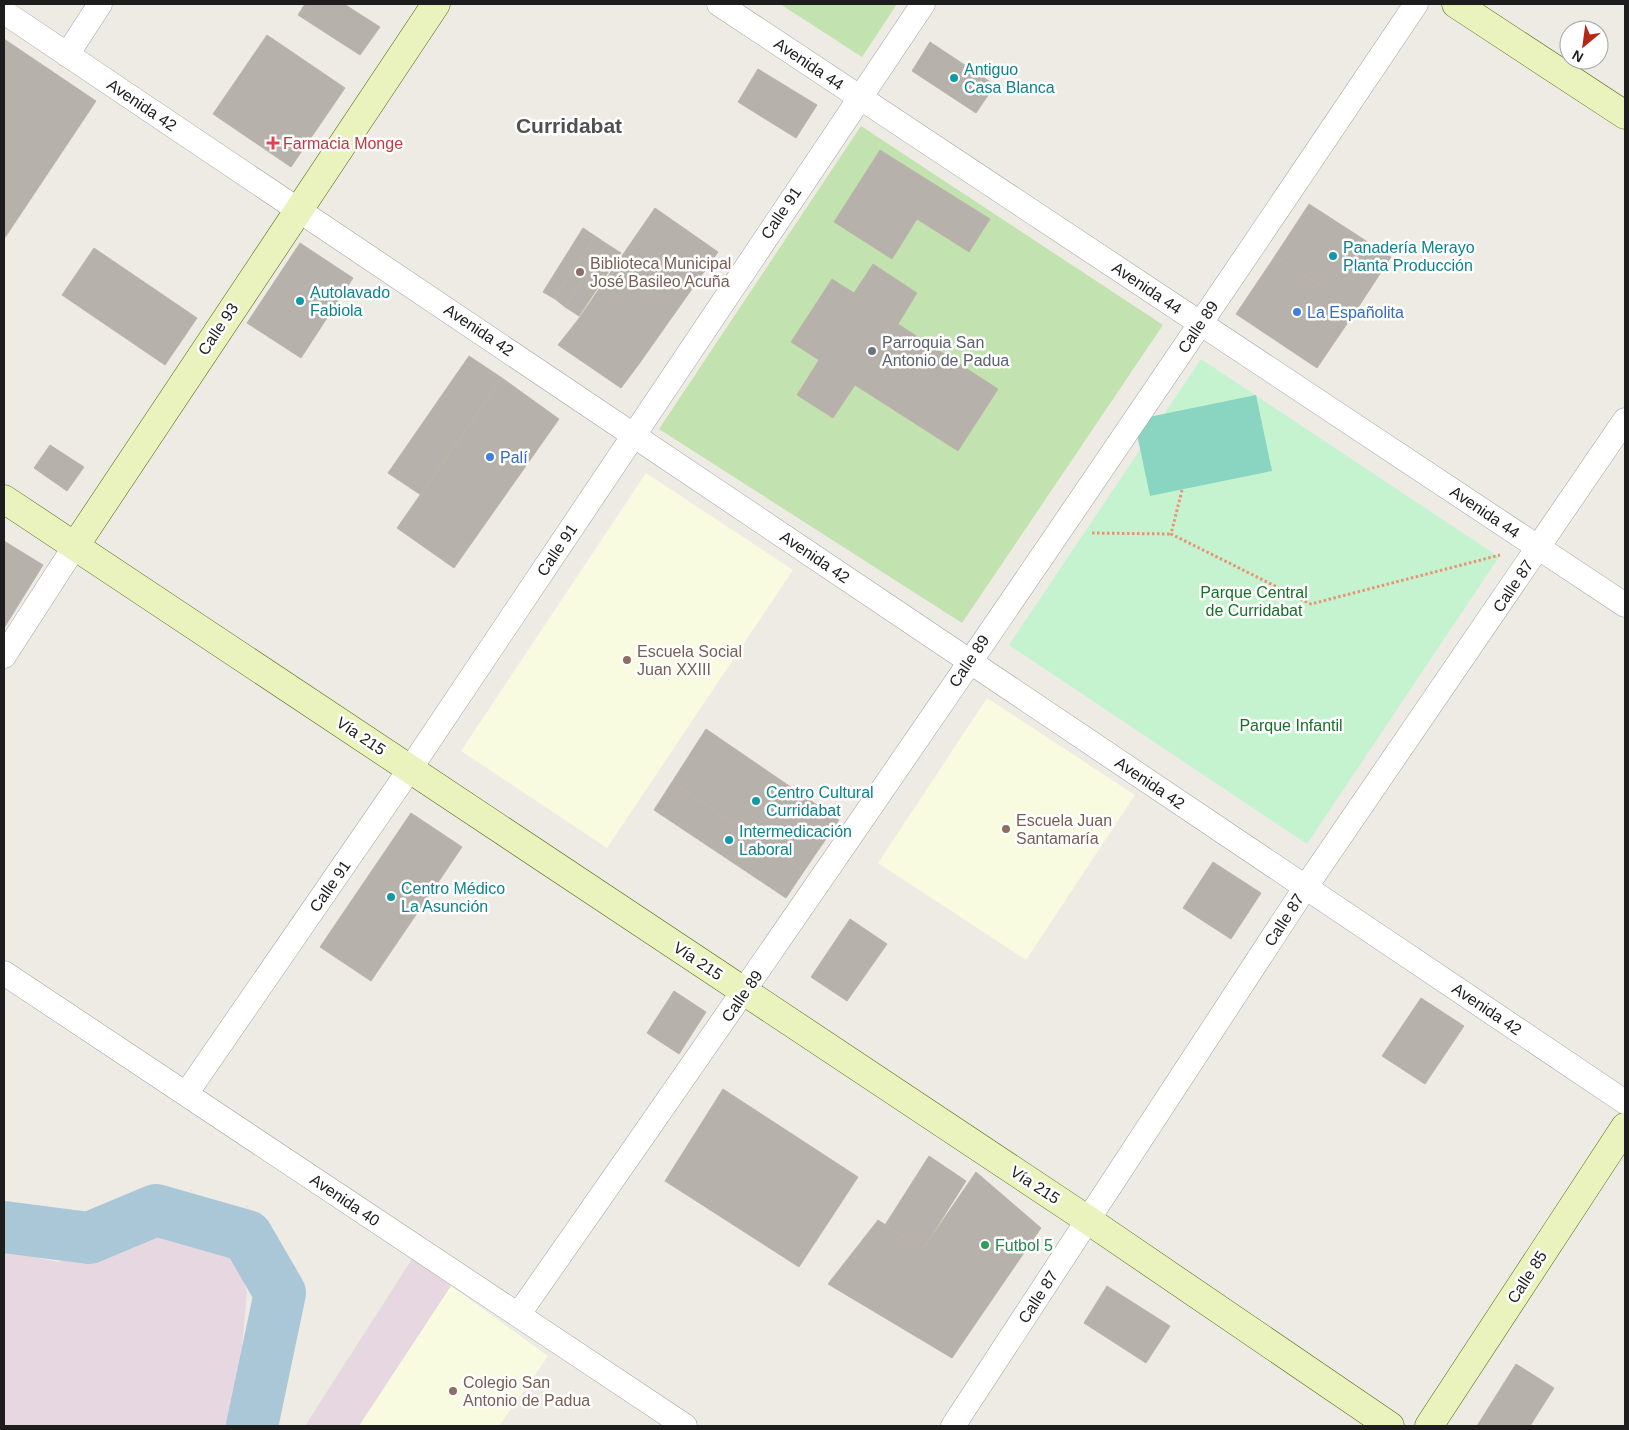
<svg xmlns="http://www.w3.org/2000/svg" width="1629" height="1430" font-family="Arial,sans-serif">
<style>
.industrial{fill:#e6d7e1}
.education{fill:#f8fbdf}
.grass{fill:#c2e3af;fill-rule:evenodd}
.park{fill:#c6f3cf}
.pitch{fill:#8ad5c1}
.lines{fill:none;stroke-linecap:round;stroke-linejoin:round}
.river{stroke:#a9c7d7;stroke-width:52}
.building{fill:#b6b1aa;stroke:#beb4a8}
.street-casing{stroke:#a1a1a1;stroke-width:25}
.secondary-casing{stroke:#556910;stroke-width:29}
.path{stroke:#eb9178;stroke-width:3;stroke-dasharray:2.5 2.5;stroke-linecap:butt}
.street{stroke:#fff;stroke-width:24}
.secondary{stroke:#eaf3bd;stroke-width:28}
.culture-dot{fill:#0f9aa8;stroke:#fff;stroke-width:2}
.health-dot{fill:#e0444e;stroke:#fff;stroke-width:2}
.education-dot{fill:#8d6e63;stroke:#fff;stroke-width:2}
.shop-dot{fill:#3f7fe0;stroke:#fff;stroke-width:2}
.worship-dot{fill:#6b7280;stroke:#fff;stroke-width:2}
.leisure-dot{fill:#2e9e5b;stroke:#fff;stroke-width:2}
.labels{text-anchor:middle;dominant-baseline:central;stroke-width:5;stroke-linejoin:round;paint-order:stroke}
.street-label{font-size:16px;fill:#1d1d1d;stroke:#fff}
.culture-label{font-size:16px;fill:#0d838f;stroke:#fff;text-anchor:start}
.health-label{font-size:16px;fill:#be3a42;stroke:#fff;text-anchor:start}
.education-label{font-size:16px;fill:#785e54;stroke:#fff;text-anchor:start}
.shop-label{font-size:16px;fill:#366cbe;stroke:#fff;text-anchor:start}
.worship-label{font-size:16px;fill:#5b616d;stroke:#fff;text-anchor:start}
.park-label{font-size:16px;fill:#177029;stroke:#fff}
.leisure-label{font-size:16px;fill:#27864d;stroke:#fff;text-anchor:start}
.district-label{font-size:21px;font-weight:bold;fill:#505050;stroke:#fff}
</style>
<rect width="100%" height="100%" fill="#edebe4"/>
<path class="industrial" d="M165,1234L237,1259L247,1292L236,1413L233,1426H4V1250L57,1262Z
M412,1259L451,1286L359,1426H305Z"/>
<path class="education" d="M646,473L793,570L607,848L461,751Z
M987,698L1135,795L1026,960L878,863Z
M451,1286L548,1356L499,1426H359Z"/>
<path class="grass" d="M780,4H897L862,57Z
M861,126L1163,325L962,623L659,429ZM880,150L990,219H917L892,258L834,222ZM873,264L917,293L898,324L997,389L958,451L855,385L798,395L819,360L791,342L832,279L854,293Z"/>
<path class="park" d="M1201,359L1499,557L1307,844L1009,645Z"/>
<path class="pitch" d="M1256,395L1272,471L1150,496L1134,420Z"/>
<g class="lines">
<path class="river" d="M4,1227L89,1238L156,1210L247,1236L280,1293L252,1426"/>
</g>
<path class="building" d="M305,4H344L380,27L360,55L298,15Z
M267,35L345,88L291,167L213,114Z
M4,39L96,101L4,239Z
M930,42L995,85L976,113L912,71Z
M758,69L817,105L796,138L738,102Z
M880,150L990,219L969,252L917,219L892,259L834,222Z
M1309,204L1391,257L1357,309L1275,256Z
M655,208L718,252L639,364L577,321Z
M583,228L595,236L555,299L543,292Z
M595,236L607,244L565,307L555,299Z
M300,243L353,278L301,358L247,323Z
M607,244L621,253L579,316L565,307Z
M94,248L197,318L165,365L62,295Z
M1275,256L1357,309L1317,368L1236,314Z
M873,264L917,293L898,324L998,389L958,451L855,385L833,418L797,395L819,360L791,342L832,279L854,293Z
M577,321L639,364L621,388L558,345Z
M469,356L502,378L421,495L388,473Z
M502,378L559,419L454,568L397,528Z
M50,445L84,467L67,491L34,468Z
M4,541L43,565L4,628Z
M706,729L839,820L804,871L672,782Z
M672,782L804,871L786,898L654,810Z
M411,813L462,847L371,981L320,947Z
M1213,862L1261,893L1231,939L1183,908Z
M850,919L887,944L847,1001L811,977Z
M674,991L706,1012L679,1054L647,1033Z
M1421,998L1464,1026L1425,1084L1382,1056Z
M723,1089L858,1177L799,1267L665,1181Z
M929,1156L966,1181L923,1249L885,1225Z
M976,1172L1041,1228L952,1358L828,1284L878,1220L923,1249Z
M1107,1286L1170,1326L1146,1363L1084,1323Z
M1516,1364L1554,1388L1530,1426H1477Z"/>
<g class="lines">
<g class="street-casing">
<path id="street" d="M719,4L1625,605
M4,12L1625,1102
M67,55L100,4
M4,656L75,546
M4,973L685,1426
M186,1094L410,769L923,4
M518,1315C822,881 1121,443 1416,4
M953,1426L1305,888L1625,420"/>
</g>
<g class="secondary-casing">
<path id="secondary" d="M1456,4L1625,115
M4,499L1088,1220L1390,1426
M75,546L436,4
M1429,1426L1625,1127"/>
</g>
<path class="path" d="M1182,490L1171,534L1311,604L1500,555
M1092,533L1171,534"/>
<use href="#street" class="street"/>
<use href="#secondary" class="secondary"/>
</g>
<g class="culture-dot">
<circle cx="954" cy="78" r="5"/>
<circle cx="1333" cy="256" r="5"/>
<circle cx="300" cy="301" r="5"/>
<circle cx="756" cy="801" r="5"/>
<circle cx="729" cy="840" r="5"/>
<circle cx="391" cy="897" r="5"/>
</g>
<path class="health-dot" d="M270.5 135.5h5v5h5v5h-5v5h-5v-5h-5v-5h5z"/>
<g class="education-dot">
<circle cx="580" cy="272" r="5"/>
<circle cx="627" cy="660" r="5"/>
<circle cx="1006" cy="829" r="5"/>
<circle cx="453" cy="1391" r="5"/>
</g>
<g class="shop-dot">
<circle cx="1297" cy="312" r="5"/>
<circle cx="490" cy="457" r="5"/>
</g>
<circle class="worship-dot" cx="872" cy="351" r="5"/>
<circle class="leisure-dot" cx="985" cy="1245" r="5"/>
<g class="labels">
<g class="street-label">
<text transform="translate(809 64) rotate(34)">Avenida 44</text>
<text transform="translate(142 105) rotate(34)">Avenida 42</text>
<text transform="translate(781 213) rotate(-56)">Calle 91</text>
<text transform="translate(1147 288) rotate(34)">Avenida 44</text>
<text transform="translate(1198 327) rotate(-56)">Calle 89</text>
<text transform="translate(218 329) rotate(-56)">Calle 93</text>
<text transform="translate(479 330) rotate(34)">Avenida 42</text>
<text transform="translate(1485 512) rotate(34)">Avenida 44</text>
<text transform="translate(557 550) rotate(-56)">Calle 91</text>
<text transform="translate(815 557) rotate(34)">Avenida 42</text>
<text transform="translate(1513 586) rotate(-56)">Calle 87</text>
<text transform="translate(969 661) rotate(-56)">Calle 89</text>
<text transform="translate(361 736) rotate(34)">Vía 215</text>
<text transform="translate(1150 783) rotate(34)">Avenida 42</text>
<text transform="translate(330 886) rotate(-55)">Calle 91</text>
<text transform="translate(1284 920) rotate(-57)">Calle 87</text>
<text transform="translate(698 961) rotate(34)">Vía 215</text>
<text transform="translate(742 996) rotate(-55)">Calle 89</text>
<text transform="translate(1487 1009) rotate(34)">Avenida 42</text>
<text transform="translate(1035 1185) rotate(33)">Vía 215</text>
<text transform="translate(345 1200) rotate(34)">Avenida 40</text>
<text transform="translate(1527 1277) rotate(-57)">Calle 85</text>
<text transform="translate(1038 1297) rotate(-57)">Calle 87</text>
</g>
<g class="culture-label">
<text x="964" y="69">Antiguo<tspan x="964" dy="18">Casa Blanca</tspan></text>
<text x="1343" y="247">Panadería Merayo<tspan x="1343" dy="18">Planta Producción</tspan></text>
<text x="310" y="292">Autolavado<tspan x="310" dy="18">Fabiola</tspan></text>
<text x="766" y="792">Centro Cultural<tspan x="766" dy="18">Curridabat</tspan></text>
<text x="739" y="831">Intermedicación<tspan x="739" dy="18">Laboral</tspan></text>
<text x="401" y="888">Centro Médico<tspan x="401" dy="18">La Asunción</tspan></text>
</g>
<g class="health-label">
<text x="283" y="143">Farmacia Monge</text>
</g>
<g class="education-label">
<text x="590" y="263">Biblioteca Municipal<tspan x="590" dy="18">José Basileo Acuña</tspan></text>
<text x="637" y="651">Escuela Social<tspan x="637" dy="18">Juan XXIII</tspan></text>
<text x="1016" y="820">Escuela Juan<tspan x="1016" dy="18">Santamaría</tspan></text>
<text x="463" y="1382">Colegio San<tspan x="463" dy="18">Antonio de Padua</tspan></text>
</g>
<g class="shop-label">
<text x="1307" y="312">La Españolita</text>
<text x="500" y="457">Palí</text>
</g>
<g class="worship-label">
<text x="882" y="342">Parroquia San<tspan x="882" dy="18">Antonio de Padua</tspan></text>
</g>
<g class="park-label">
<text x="1254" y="592">Parque Central<tspan x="1254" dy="18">de Curridabat</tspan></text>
<text x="1291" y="725">Parque Infantil</text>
</g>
<g class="leisure-label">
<text x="995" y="1245">Futbol 5</text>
</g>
<g class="district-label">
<text x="569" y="125">Curridabat</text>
</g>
</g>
<rect width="1629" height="1430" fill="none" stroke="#1d1d1d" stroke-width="10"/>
<g transform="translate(1584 45) rotate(209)"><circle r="24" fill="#ffffff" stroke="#a5a5a5"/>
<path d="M0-4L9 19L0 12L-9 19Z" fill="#b62815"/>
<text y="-8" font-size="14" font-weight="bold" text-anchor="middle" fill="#1d1d1d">N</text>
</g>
</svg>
